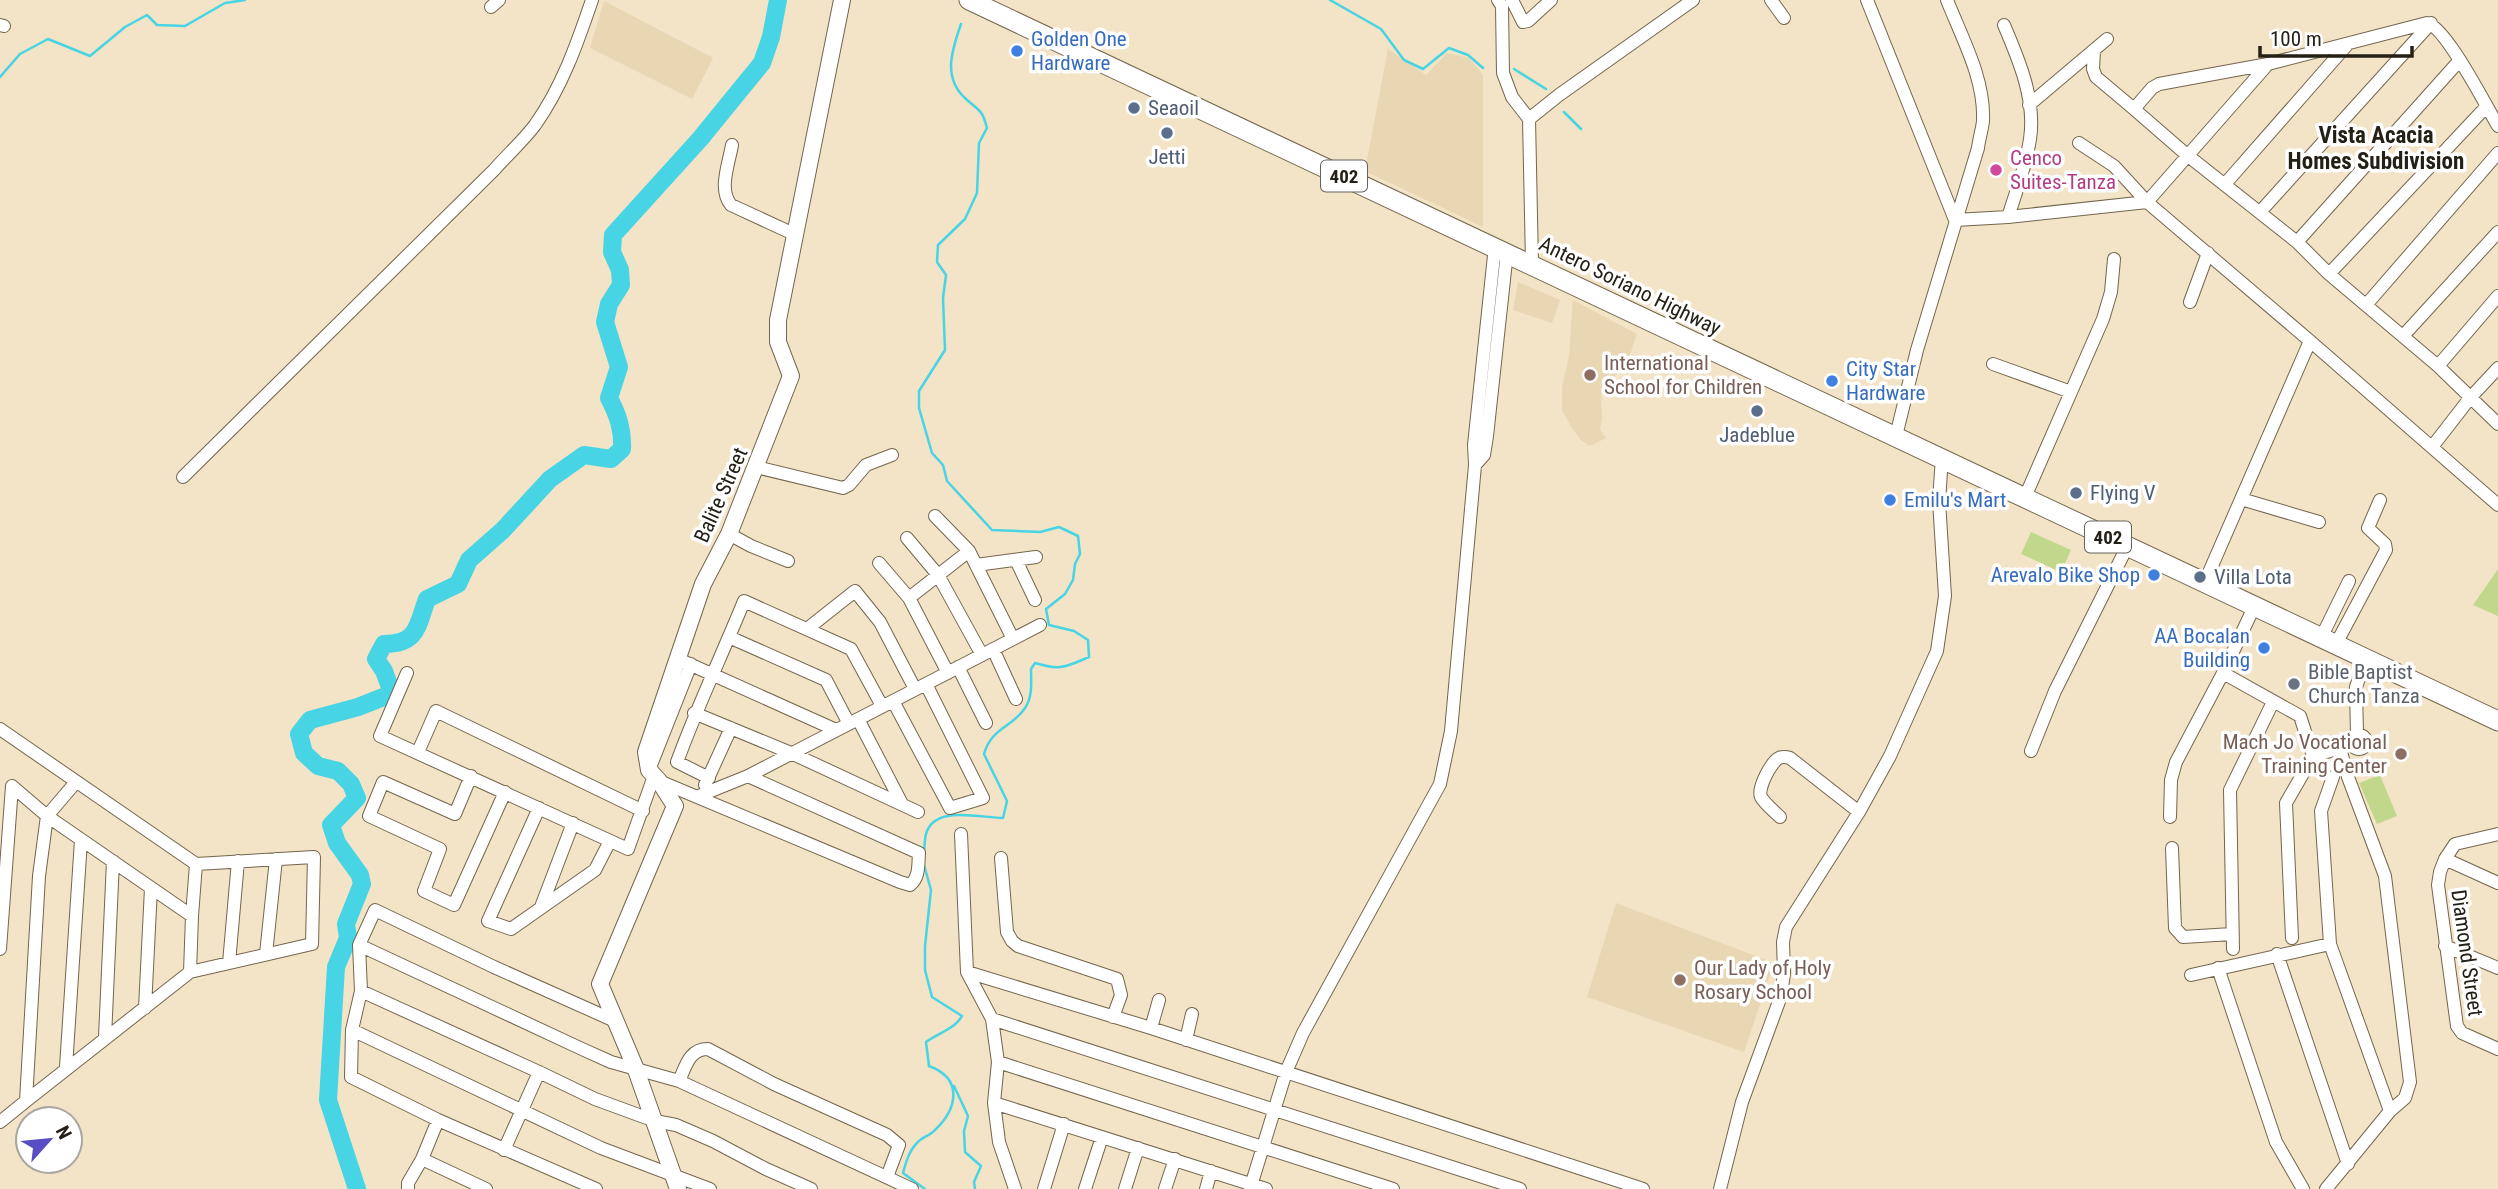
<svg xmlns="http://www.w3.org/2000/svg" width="2498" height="1189" font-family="'Roboto Condensed',sans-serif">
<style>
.built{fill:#e9d6b3}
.green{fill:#c1d88c}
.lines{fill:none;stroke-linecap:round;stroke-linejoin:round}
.stream{stroke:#47d4e4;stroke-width:2.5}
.river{stroke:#47d4e4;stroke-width:18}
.minor-casing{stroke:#73664d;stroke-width:14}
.tertiary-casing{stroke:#73664d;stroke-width:18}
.primary-casing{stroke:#73664d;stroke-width:21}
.minor{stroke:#fff;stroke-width:12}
.tertiary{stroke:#fff;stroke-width:16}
.primary{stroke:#fff;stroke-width:19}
.shop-dot{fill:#3f7fe0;stroke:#fff;stroke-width:2.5}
.service-dot{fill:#5c6f8a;stroke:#fff;stroke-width:2.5}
.hotel-dot{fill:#d1479c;stroke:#fff;stroke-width:2.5}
.education-dot{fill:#8d6e63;stroke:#fff;stroke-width:2.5}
.worship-dot{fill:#6b7280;stroke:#fff;stroke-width:2.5}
.labels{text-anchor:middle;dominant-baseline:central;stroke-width:7;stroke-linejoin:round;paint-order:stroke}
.shield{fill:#fff;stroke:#66635b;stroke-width:2}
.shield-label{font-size:19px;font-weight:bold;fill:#252015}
.shop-label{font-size:21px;fill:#366cbe;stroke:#fff;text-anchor:start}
.service-label{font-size:21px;fill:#4e5e75;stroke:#fff;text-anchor:start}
.hotel-label{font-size:21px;fill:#b23c85;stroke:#fff;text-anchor:start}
.street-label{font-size:21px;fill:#252015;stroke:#fff}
.education-label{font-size:21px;fill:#785e54;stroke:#fff;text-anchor:start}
.worship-label{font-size:21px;fill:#5b616d;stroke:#fff;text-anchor:start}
.neighbourhood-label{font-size:23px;font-weight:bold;fill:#252015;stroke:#fff}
</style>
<rect width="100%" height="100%" fill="#f3e3c7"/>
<path class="built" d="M604,1L713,58L692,99L590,48Z
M1388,49L1426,75L1447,53L1469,58L1483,75V227L1365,171Z
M1518,282L1560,300L1552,323L1513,310Z
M1573,300L1637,334L1627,363L1601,390L1602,419L1600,430L1606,438L1590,446L1581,440L1572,428L1562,410V388L1569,356Z
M1616,903L1774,963L1744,1052L1587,997Z"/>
<path class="green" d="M2031,532L2071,550L2061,572L2021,554Z
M2498,569V616L2473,605Z
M2380,775L2397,816L2377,824L2359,783Z"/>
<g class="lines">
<path class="stream" d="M1330,0L1381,29L1404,60L1423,69L1449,48L1468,55L1483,68
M1514,69L1546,89
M0,77L20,54L48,39L90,56L125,27L147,15L157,25L185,26L225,3L245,0
M1564,112L1581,129
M924,852C925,845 924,835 928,829C940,806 982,818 1003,818L1007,801L984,754C992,727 1012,728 1025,708C1033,697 1031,681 1031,669L1035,663C1061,671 1065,667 1089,657L1088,640L1074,631L1049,625L1046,609L1065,594L1073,580L1075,564L1080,554L1078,536L1059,527L1040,532L992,530L947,481L943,465L932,453L919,408V391L945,350L943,298L946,275L937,262L938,245L965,219L977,193L979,143L987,128C982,109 980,112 966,99C942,78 952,50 961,24
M924,865L931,890L925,946V970L932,997L962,1016C955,1029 938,1033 926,1042L929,1066C964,1079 957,1109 935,1130C930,1136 921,1137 917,1143C909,1151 906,1162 903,1173L925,1189
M954,1086L968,1116L964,1131L965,1152L981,1166L974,1182L975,1189"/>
<path class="river" d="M357,1189L328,1100L336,967L348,938L346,924L362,884L360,875L337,843L331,825L357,798L351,784L338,771L318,766L304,753L299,734L310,720L358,707L386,696L391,690L384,671L376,659L384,644C418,644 417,626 427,599L458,584L469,560L503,530L550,479L584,455L611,459L622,449C623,430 618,415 609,398L619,367L605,322L609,304L621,285L620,270L612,252L613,235L700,139L762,63L771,37L778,0"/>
<g class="minor-casing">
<path id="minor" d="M1498,0L1502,6L1503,73L1512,97L1529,119
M1512,0L1523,22L1528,21L1551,0
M1771,0L1784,18
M1867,0L1955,220L2008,217L2147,202
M491,7L499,0
M0,25L4,26
M2004,25C2019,60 2036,100 2030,139C2026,166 2016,192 2008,217
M2094,51L2093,69L2096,77L2134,109
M2268,64L2159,84L2152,88L2134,109L2187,155L2297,242L2329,274L2438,366L2498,424
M2029,105L2107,39
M2498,126C2486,106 2446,27 2427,23L2268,64L2147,202L2310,341L2498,505
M2079,143L2114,166L2147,202
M732,145C729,163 718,190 731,205L796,235
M2225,184L2347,45
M2260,212L2431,23
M2297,242L2460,60
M1532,263L1529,119L1559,95L1693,0
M2329,274L2486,107
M2190,302L2208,253
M2366,305L2498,153
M2403,336L2498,232
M1993,364L2071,392
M2438,366L2498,296
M1896,436L1917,350L1978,148C1979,139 1982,130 1983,121C1985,79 1962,38 1947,0
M2432,447L2470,398L2498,368
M1475,465L1484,455L1487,436L1507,252
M756,467L843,488L849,485L866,465L892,455
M183,477L494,170C507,155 523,141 535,125C562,87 577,44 592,0
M2025,497L2103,319L2111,292L2114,259
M2241,499L2319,522
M935,516L969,551L1013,639
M729,534L751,546L788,561
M907,538L938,575L982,655
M1016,560L1035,600
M879,563L909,598L948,673
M976,565L1036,557
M2204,584L2310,341
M909,598L969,551
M807,629L855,591L880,622L915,689
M729,637L826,680L849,724
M2321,638L2349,581
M2336,644L2386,550L2385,544L2368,528L2380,500
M993,649L1016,699
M678,659L836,730
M958,667L986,723
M407,673L380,736L628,849L654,776
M2223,673L2300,716L2313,756L2340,748L2348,777L2385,876L2410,1082L2405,1098L2390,1111L2326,1189
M893,701L950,808L983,798L926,684
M694,713L791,753L918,812
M858,719L902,804
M0,729L196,864L192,916
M2352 742a7 7 0 1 1 14 0a7 7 0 1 1-14 0Z
M2357,735L2356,687L2366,658
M2031,751L2055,691L2127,547
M418,752L436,711L643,811
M649,770L691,664
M471,776L455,814L383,782L369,816L440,849L424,891L454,905L505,792
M2333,777L2321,811L2330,944L2390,1111
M709,778L677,762C697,707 722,655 744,601L851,649L882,706
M659,781L900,882L910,885C920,877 918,864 919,853L748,776
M705,785L731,728
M701,795L748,776L1040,625
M539,808L488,921L511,929L595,870L610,841
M1780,817C1774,811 1765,804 1761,797C1757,788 1772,761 1779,758C1783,756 1787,757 1790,758L1859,812
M2170,817L2171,780L2176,762L2223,673L2254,607
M961,834L967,972L992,1019L998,1062L994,1103L999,1142L1015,1189
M2498,834L2455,844L2445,859L2440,872L2438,885L2457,1026L2462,1033L2498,1049
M2172,848L2175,928L2183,937L2232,934
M1001,858L1007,932L1012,941L1018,946L1117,979L1121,995L1113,1017
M2445,859L2498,883
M541,907L573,823
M2292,938L2286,803L2313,756
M359,945L582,1049L611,1062L679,1081L912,1189
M2445,946L2498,968
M0,949L12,786L47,816L192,916L190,972L26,1101
M2233,949L2230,790L2273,702
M266,954L276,859
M2277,954L2348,1164
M229,963L238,861
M2218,968L2276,1142L2303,1189
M190,972L312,944L314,857L196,864
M967,972L1151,1028L1643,1189
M2191,975L2330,944
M361,991L539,1072L595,1099L655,1121L676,1125L713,1141L766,1169L811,1189
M145,1008L151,888
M992,1019L1520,1189
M1151,1028L1159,1000
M352,1030L601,1148L710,1189
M105,1037L113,861
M1186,1040L1192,1014
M998,1062L1393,1189
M66,1067L81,840
M679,1081C686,1066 689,1049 708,1049L774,1084L887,1135L899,1145L887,1177
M994,1103L1266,1189
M0,1122L26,1101L39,876L47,816L76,782
M504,1150L539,1072
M422,1159L486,1189
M408,1189V1183L422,1159L438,1120
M596,1189L438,1120L351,1077L352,1030L361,991L359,945L375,910L494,967L615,1021
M1044,1189L1064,1124
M1085,1189L1102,1137
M1125,1189L1138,1148
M1165,1189L1175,1159
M1206,1189L1211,1171
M1250,1189L1286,1072L1303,1033L1440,784L1451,731L1475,465L1474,445L1495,246
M1720,1189L1742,1102L1781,996L1784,973L1783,942L1786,927L1859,812L1890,756L1937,651L1945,596L1939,501L1942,457"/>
</g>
<g class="tertiary-casing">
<path id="tertiary" d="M678,1189L635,1067L600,984L675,806L659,781L649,770L646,752L703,584L729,534L791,376L778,342V320L842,0"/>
</g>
<g class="primary-casing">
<path id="primary" d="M969,0L2498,721"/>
</g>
<use href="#minor" class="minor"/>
<use href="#tertiary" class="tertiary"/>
<use href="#primary" class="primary"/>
</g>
<g class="shop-dot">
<circle cx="1017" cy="51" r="7"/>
<circle cx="1832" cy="381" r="7"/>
<circle cx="1890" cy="500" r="7"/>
<circle cx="2154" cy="575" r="7"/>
<circle cx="2264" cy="648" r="7"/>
</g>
<g class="service-dot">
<circle cx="1134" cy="108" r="7"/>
<circle cx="1167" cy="133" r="7"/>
<circle cx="1757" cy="411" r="7"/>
<circle cx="2076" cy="493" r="7"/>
<circle cx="2200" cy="577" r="7"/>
</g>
<circle class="hotel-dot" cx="1996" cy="170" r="7"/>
<g class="education-dot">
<circle cx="1590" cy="375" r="7"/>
<circle cx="2401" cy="754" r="7"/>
<circle cx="1680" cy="980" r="7"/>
</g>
<circle class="worship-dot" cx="2294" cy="684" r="7"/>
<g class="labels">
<g class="shield">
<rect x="1321" y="160.5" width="46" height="31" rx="5"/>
<rect x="2085" y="521.5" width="46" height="31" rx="5"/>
</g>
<g class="shield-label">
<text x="1344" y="176">402</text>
<text x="2108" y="537">402</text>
</g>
<g class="shop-label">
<text x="1031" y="39">Golden One<tspan x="1031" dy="24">Hardware</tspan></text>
<text x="1846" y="369">City Star<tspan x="1846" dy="24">Hardware</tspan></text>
<text x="1904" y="500">Emilu's Mart</text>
<text x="2140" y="575" text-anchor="end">Arevalo Bike Shop</text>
<text x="2250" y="636" text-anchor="end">AA Bocalan<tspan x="2250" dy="24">Building</tspan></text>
</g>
<g class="service-label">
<text x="1148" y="108">Seaoil</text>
<text x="1167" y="157" text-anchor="middle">Jetti</text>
<text x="1757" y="435" text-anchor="middle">Jadeblue</text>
<text x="2090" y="493">Flying V</text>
<text x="2214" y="577">Villa Lota</text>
</g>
<g class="hotel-label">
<text x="2010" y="158">Cenco<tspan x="2010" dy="24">Suites-Tanza</tspan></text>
</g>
<g class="street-label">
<text transform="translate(1630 286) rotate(26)">Antero Soriano Highway</text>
<text transform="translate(721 495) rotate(-66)">Balite Street</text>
<text transform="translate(2467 953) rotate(82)">Diamond Street</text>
</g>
<g class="education-label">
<text x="1604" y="363">International<tspan x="1604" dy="24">School for Children</tspan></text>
<text x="2387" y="742" text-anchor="end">Mach Jo Vocational<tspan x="2387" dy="24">Training Center</tspan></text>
<text x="1694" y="968">Our Lady of Holy<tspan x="1694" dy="24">Rosary School</tspan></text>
</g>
<g class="worship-label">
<text x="2308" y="672">Bible Baptist<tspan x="2308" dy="24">Church Tanza</tspan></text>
</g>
<g class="neighbourhood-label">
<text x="2376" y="135">Vista Acacia<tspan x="2376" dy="26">Homes Subdivision</tspan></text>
</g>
</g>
<g transform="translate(49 1140) rotate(63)"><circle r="33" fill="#ffffff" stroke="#a8a6a1" stroke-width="2"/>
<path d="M0-5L12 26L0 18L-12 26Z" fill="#594dc5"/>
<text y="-10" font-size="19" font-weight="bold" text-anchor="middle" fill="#252015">N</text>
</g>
<path d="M2260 46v10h152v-10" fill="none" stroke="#252015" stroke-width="3.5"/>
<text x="2270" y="46" font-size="21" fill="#252015" stroke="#ffffff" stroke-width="5" paint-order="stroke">100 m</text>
</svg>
